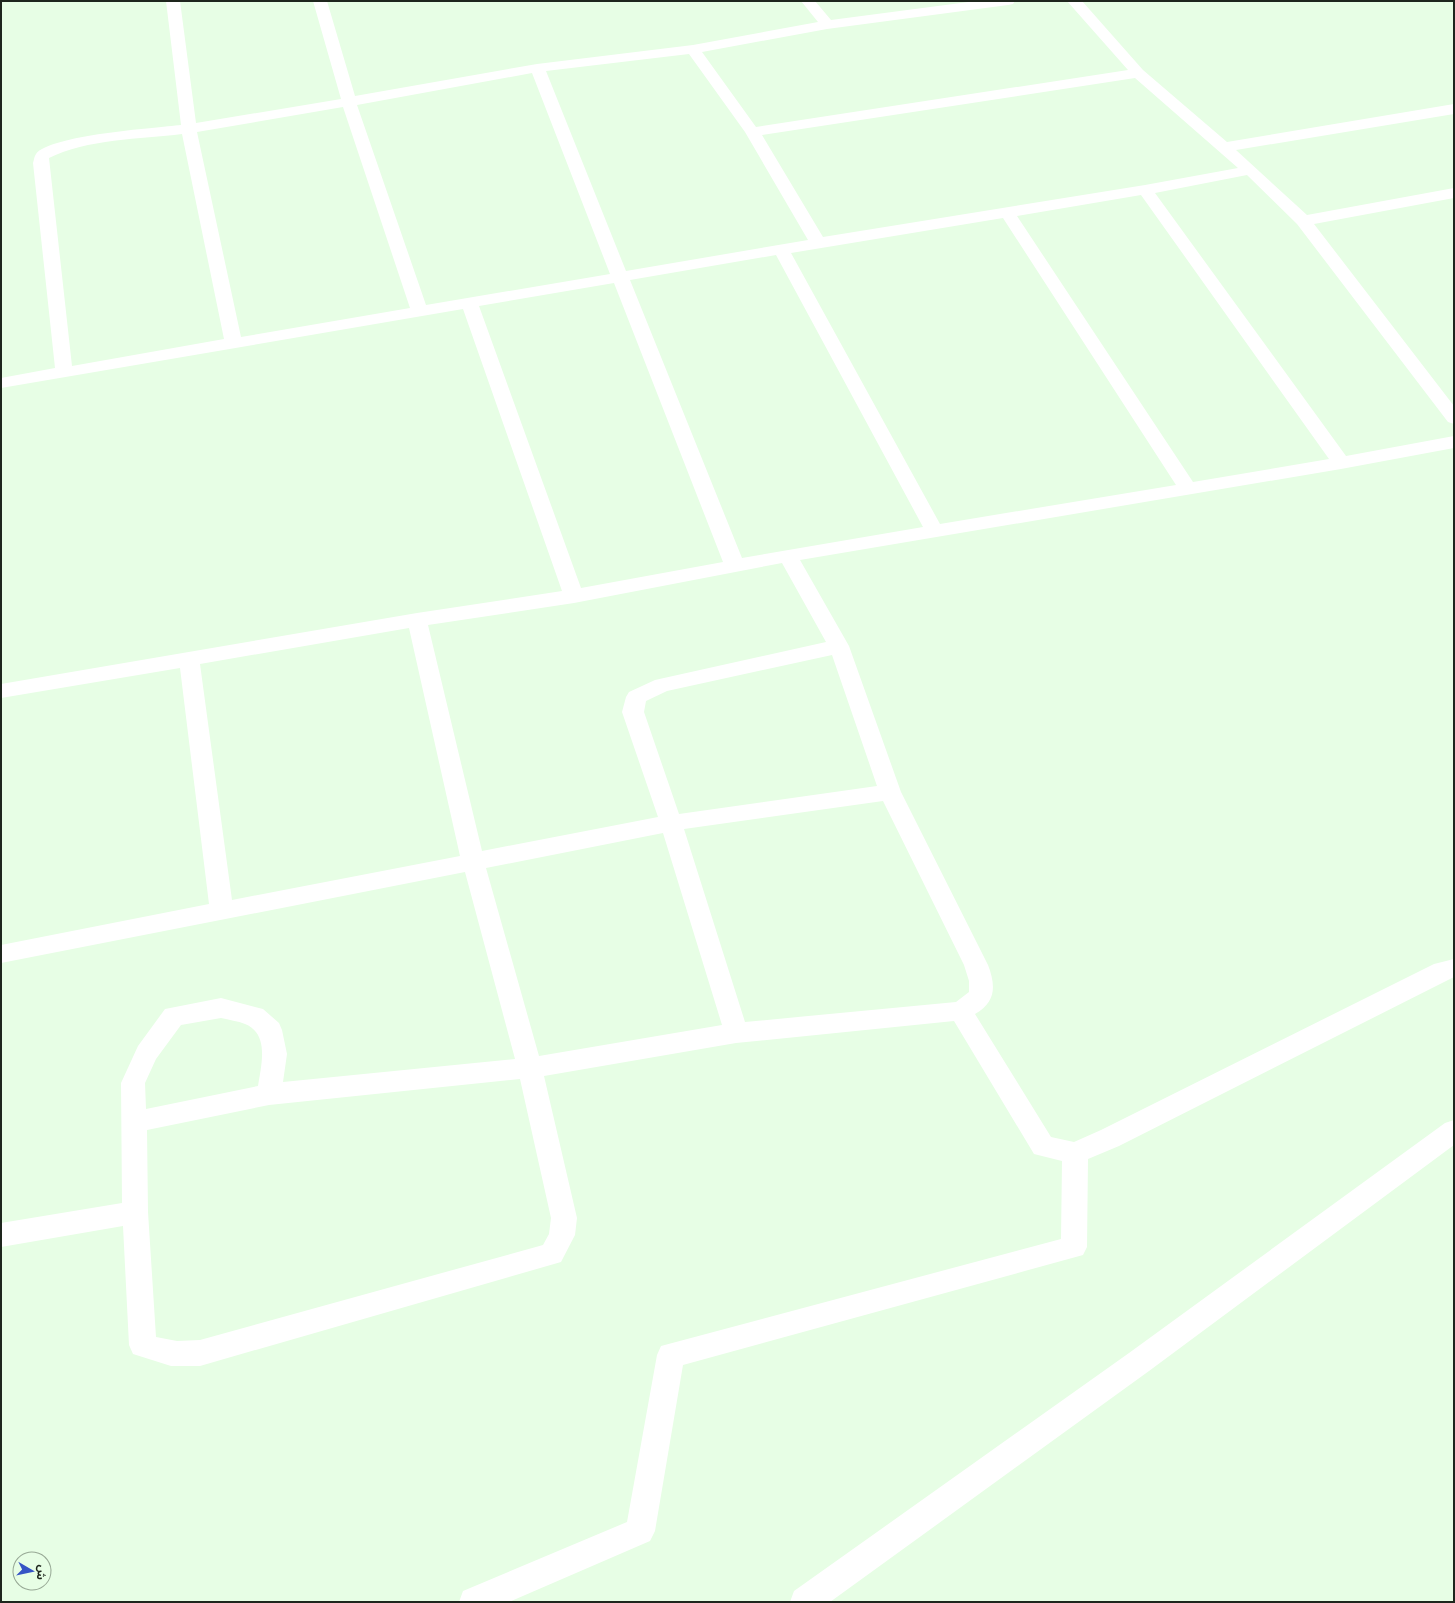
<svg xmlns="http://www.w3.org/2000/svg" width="1455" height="1603" font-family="Karla,'Noto Sans Arabic',sans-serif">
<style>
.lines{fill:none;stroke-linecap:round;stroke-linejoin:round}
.minor{fill:#fff;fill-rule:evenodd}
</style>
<rect width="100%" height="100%" fill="#e7fee5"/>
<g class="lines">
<path class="minor" d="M166,1H180L196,123L341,99L313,1H327L355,96L537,64L693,45L818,22L801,1H815L831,20L976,1H1015L1013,4L1008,5L827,29L702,52L756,127L1128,70L1067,1H1082L1143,70L1227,142L1454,104V114L1236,150L1307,215L1454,188V198L1314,224L1454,406V424L1448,422L1297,224L1247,175L1155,193L1346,456L1454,436V448L1341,469L800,560L849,646L901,792L988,965C996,986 996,1002 975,1014L1051,1137L1074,1142L1101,1130L1434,964L1454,959V977L1119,1146L1088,1159L1087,1247L1083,1255L683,1365L655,1531L650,1541L509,1602H459L463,1591L627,1522L657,1355L661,1346L1061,1239L1062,1161L1034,1154L954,1021L736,1043L544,1076L577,1218L575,1235L561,1262L200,1366H171L133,1354L129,1345L123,1226L1,1247V1223L122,1203L121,1083L138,1046L165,1009L221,998L263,1009L279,1023L282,1030L287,1054L283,1082L515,1059L465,872L1,963V945L209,904L180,668L1,698V684L417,613L562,591L463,309L1,388V378L55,368L33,163C34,160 34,157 36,154C50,135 155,128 181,125ZM689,54L745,132L808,240L626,271L546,71ZM532,73L610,274L426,305L357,105ZM1135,78L1238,168L1145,185L823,237L762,135ZM343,107L410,308L241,337L197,132ZM182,134L224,339L72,366L49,158C86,139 141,139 182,134ZM1141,195L1329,459L1193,482L1017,216ZM1003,218L1176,485L940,524L791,253ZM776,255L923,527L742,558L630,280ZM614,283L723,562L581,588L479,306ZM782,563L826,642L655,680L629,692L626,697L622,712L658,817L482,851L428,625L574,603ZM409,628L460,856L232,900L200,664ZM832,655L877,786L679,814L644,712L646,701L667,691ZM883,801L964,965L969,981V992L956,1002L745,1022L684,829ZM663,833L722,1025L539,1056L486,868ZM221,1018C229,1020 238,1021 245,1024C270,1034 261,1066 258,1086L146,1109L145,1083L156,1059L181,1025ZM520,1079L551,1218L549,1234L543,1245L200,1340L177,1341L156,1337L148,1212L147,1130L269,1105Z
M1454,1120V1145L1149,1371L830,1602H790L794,1591L1129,1353L1445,1123Z"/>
</g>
<rect width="1455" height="1603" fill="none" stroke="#1e261d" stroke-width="4"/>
<g transform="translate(32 1571) rotate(99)"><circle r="19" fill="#e7fee5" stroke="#97a895"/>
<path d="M0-3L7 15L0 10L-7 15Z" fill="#3654c5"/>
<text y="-6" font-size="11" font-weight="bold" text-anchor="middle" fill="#1e261d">ش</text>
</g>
</svg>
